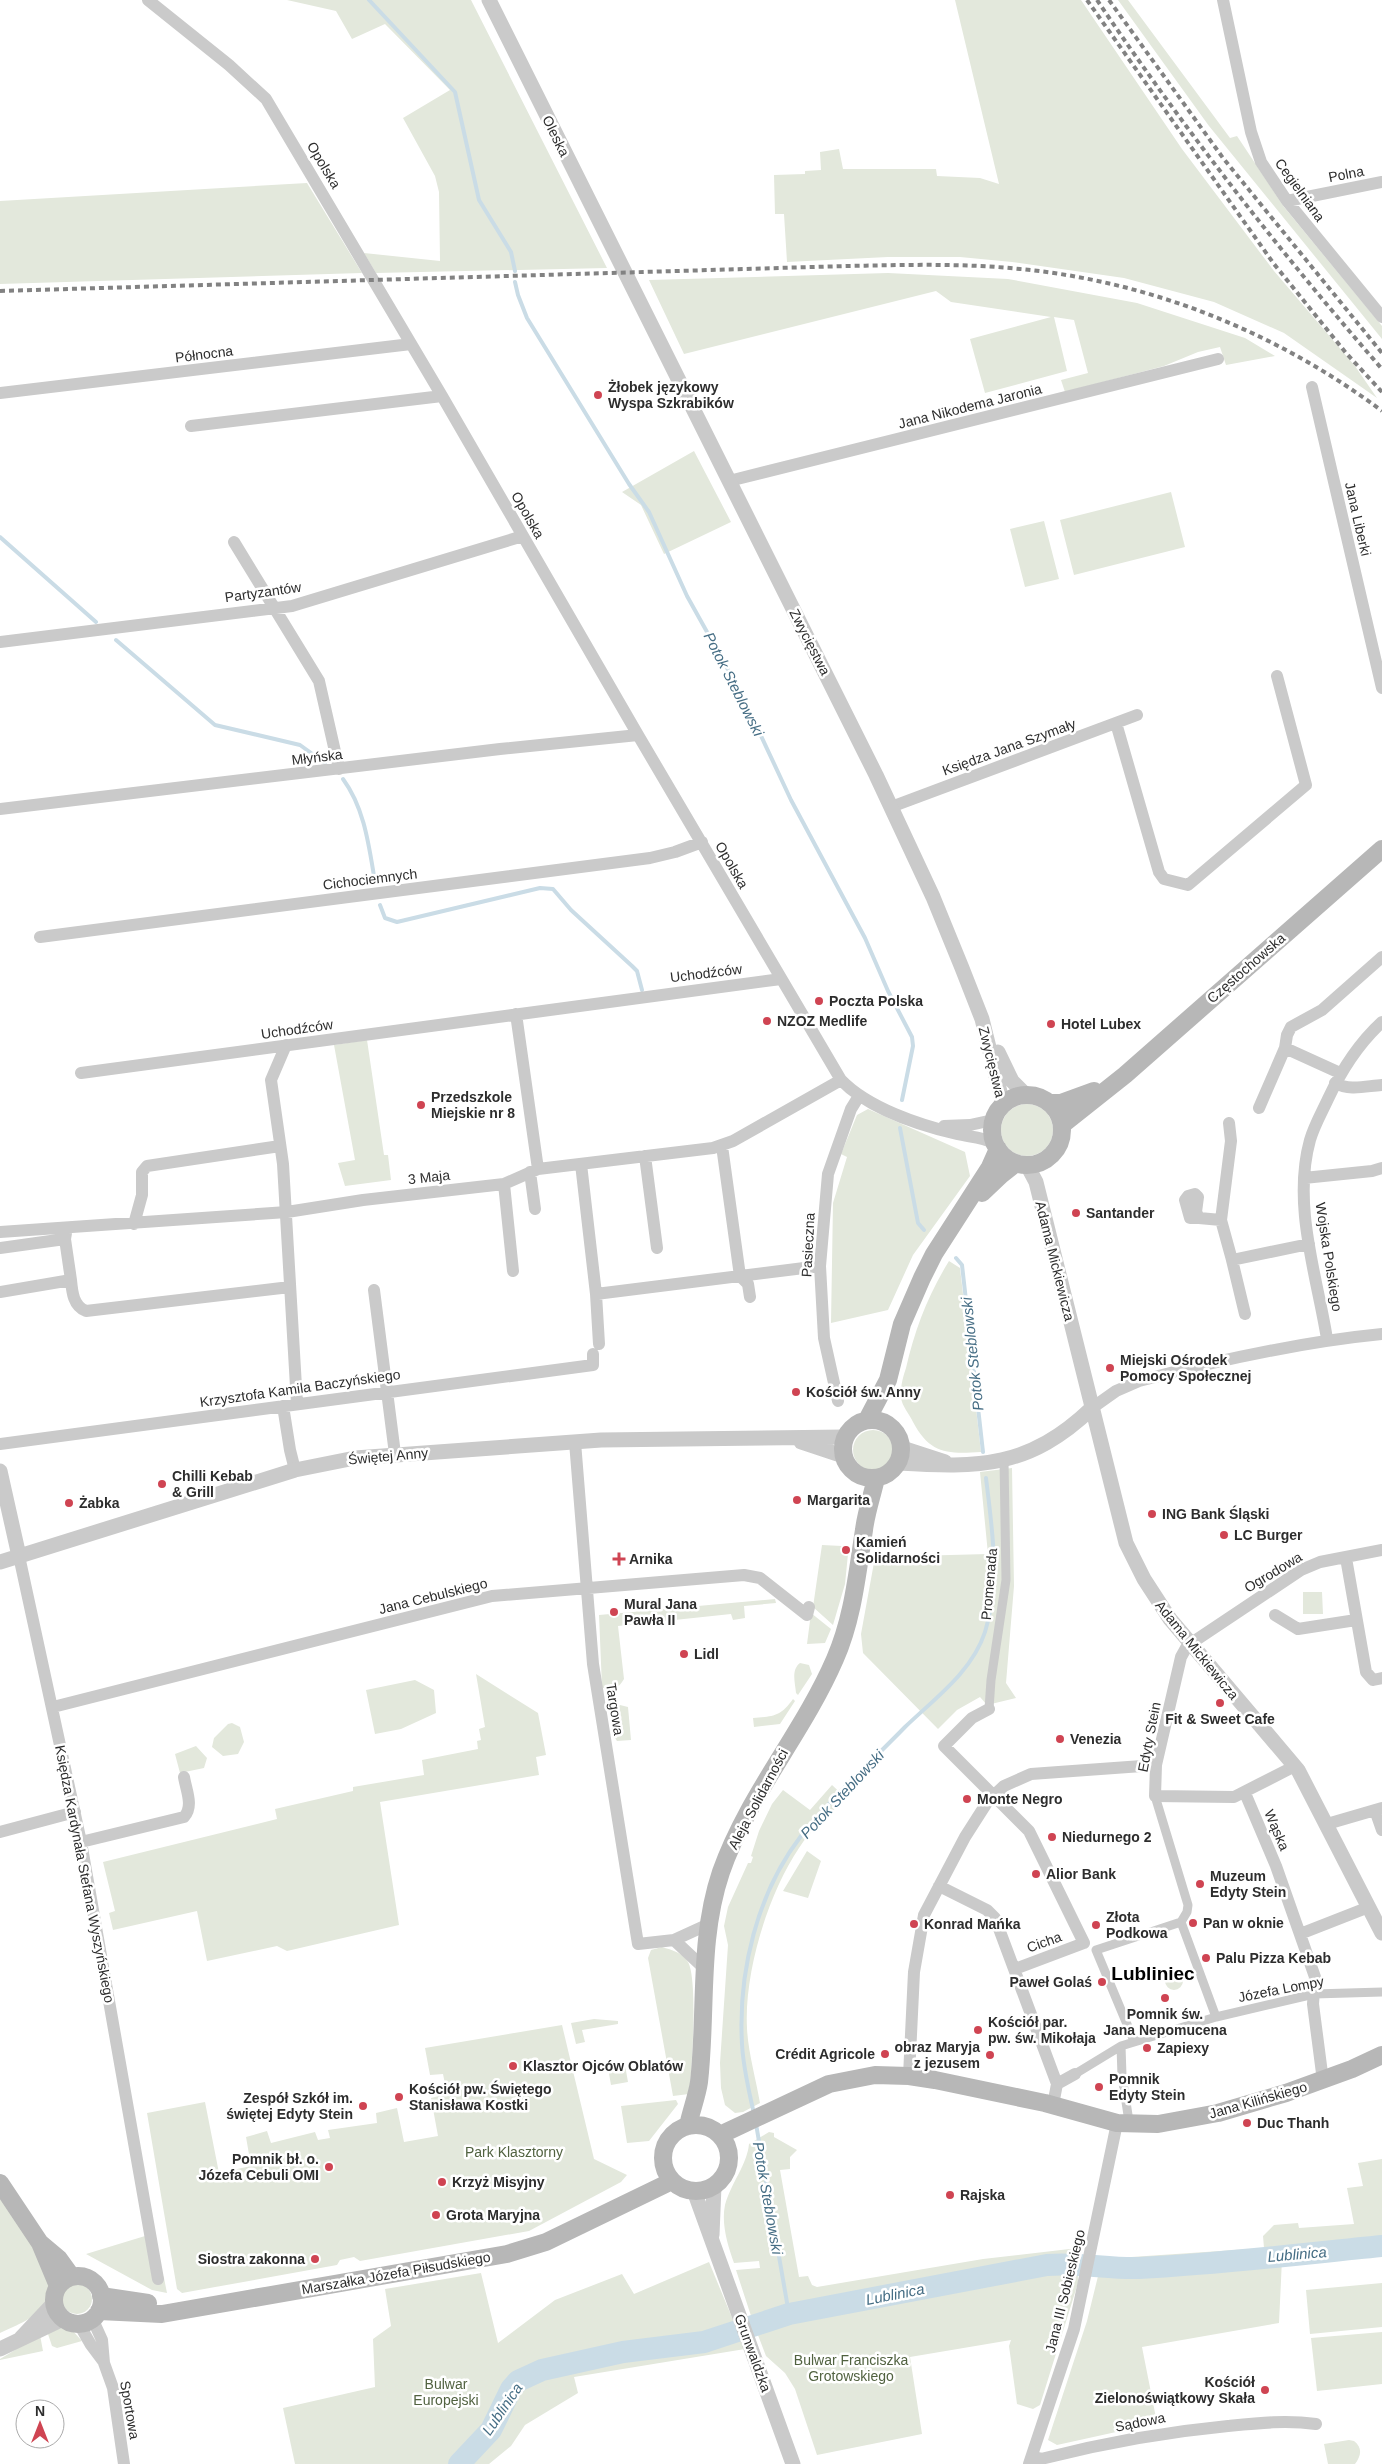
<svg xmlns="http://www.w3.org/2000/svg" width="1382" height="2464" font-family="Arial,sans-serif">
<style>
.green{fill:#e3e8dc}
.lines{fill:none;stroke-linecap:round;stroke-linejoin:round}
.stream{stroke:#cadce6;stroke-width:4}
.river{stroke:#cadce6;stroke-width:22}
.pedestrian{stroke:#cacaca;stroke-width:9}
.minor{stroke:#cacaca;stroke-width:12}
.tertiary{stroke:#cacaca;stroke-width:15}
.secondary{stroke:#b7b7b7;stroke-width:18}
.rail{stroke:#828282;stroke-width:4;stroke-dasharray:5 4;stroke-linecap:butt}
.poi-dot{fill:#cf4452;stroke:#fff;stroke-width:2}
.labels{text-anchor:middle;dominant-baseline:central;stroke-width:5;stroke-linejoin:round;paint-order:stroke}
.street-label{font-size:14px;fill:#2d2d2d;stroke:#fff}
.poi-label{font-size:14px;font-weight:bold;fill:#2d2d2d;stroke:#fff;text-anchor:start}
.park-label{font-size:14px;fill:#516240;stroke:#fff}
.water-label{font-size:15px;font-style:italic;fill:#456d84;stroke:#fff}
.district-label{font-size:19px;font-weight:bold;fill:#000;stroke:#fff}
</style>
<rect width="100%" height="100%" fill="#fff"/>
<path class="green" d="M287,0H471L607,268L376,273L364,253L440,261L439,192L435,176L403,118L450,90L385,24L352,39L336,11Z
M955,0H1081L1182,149L1274,271L1355,366L1377,398L1284,333L1214,302L1124,278L1012,262L960,257H888L787,262L784,214H775L774,175L805,174V171L821,170L820,152L839,149L843,169H936L937,176L980,178L999,184Z
M1118,0H1128L1230,138L1237,136L1284,207L1382,326V339L1209,126Z
M307,183L362,273L0,284V201Z
M888,273L1008,279L1137,303L1245,338L1275,356L1226,365L1220,347L1198,352L1164,366L1065,392L1061,380L1088,373L1074,320L1054,317L1067,371L985,393L970,339L1051,317L951,302L936,291L684,354L649,280Z
M694,451L731,522L664,554L641,505L622,492Z
M1171,492L1185,547L1074,575L1060,520Z
M1044,521L1059,579L1025,587L1010,529Z
M367,1040L384,1155H388L391,1180L345,1186L338,1163L355,1160L334,1045Z
M1001 1130a26 26 0 1 1 52 0a26 26 0 1 1-52 0Z
M868,1109L965,1152L970,1176L913,1255L888,1310L831,1323L833,1203L847,1157L841,1154L857,1115Z
M949,1261L960,1268L981,1452C947,1454 930,1454 913,1422C910,1415 902,1406 901,1398C900,1388 903,1377 906,1368C915,1329 928,1295 949,1261Z
M853 1450a20 20 0 1 1 40 0a20 20 0 1 1-40 0Z
M1012,1468L1014,1586L1006,1683L1016,1698L987,1705L980,1697L957,1710L938,1729L863,1653L861,1634L875,1557L988,1554L980,1472Z
M822,1545L842,1546L841,1553L848,1554L845,1584L833,1625L813,1607Z
M1303,1592H1322L1323,1614H1303Z
M775,1599L776,1603L744,1606L745,1618L733,1620L731,1614L618,1626L624,1679C619,1687 616,1690 607,1690L602,1687L599,1615Z
M811,1613L831,1629L825,1643L807,1644Z
M800,1663L809,1665L812,1674L798,1695L796,1693C795,1682 791,1670 800,1663Z
M476,1674L538,1713L546,1755L536,1757L539,1775L380,1802L399,1925L287,1951L277,1946L207,1961L197,1911L113,1930L109,1913L115,1911L103,1862L277,1819L275,1809L353,1791V1787L424,1775L422,1760L478,1749L477,1741L481,1740L479,1729L485,1727Z
M415,1680L434,1690L436,1713L401,1729L375,1734L366,1690Z
M793,1699L795,1701L780,1724L754,1727L753,1718C774,1716 780,1717 793,1699Z
M620,1705L628,1707L631,1740L617,1741L615,1738L613,1711Z
M232,1723L240,1727L244,1742L238,1754L223,1756L212,1747L214,1738L228,1724Z
M196,1746L207,1758L204,1768L180,1773L175,1754Z
M832,1785L846,1798C830,1814 811,1829 799,1848C768,1894 744,1972 747,2028C748,2052 756,2079 760,2103L743,2112L735,2113L725,2105L721,2088L720,2063L728,1945L724,1926L728,1907L748,1863H751L753,1857L751,1856L759,1831L772,1804L783,1790L810,1810Z
M807,1851L821,1861L808,1898L783,1891Z
M662,1947C672,1950 683,1953 688,1962C698,1979 692,2071 689,2094L673,2096L648,1958L651,1950Z
M1165 1981a9 9 0 1 1 18 0a9 9 0 1 1-18 0Z
M594,2019L618,2021V2024L582,2030L585,2042L576,2044L571,2023Z
M562,2025L594,2159L627,2175L621,2182L529,2231L360,2261L354,2257L340,2260L337,2265L182,2293L177,2289L147,2113L205,2102L219,2173L251,2166L246,2137L267,2131L271,2143L315,2132L318,2140L330,2138L328,2130L377,2123L376,2113L397,2108L404,2142L438,2136L431,2098L447,2094L443,2074L430,2075L425,2048Z
M625,2065L628,2082L611,2085L608,2068Z
M676,2100L678,2104L649,2141L627,2143L621,2106Z
M769,2132L774,2133V2137L797,2150L790,2157V2169L780,2170L799,2277L808,2276L812,2285L817,2287L983,2259L1078,2248L1075,2259L1051,2260L781,2311L753,2322L736,2270L760,2268L759,2261L734,2263C728,2246 721,2224 725,2205C731,2183 747,2165 749,2144Z
M1382,2159V2242L1129,2265L1102,2262V2259L1264,2248L1263,2236L1274,2225L1298,2223L1299,2228L1354,2224L1347,2188L1363,2186L1358,2163Z
M0,2195C15,2216 61,2276 47,2301C37,2318 17,2325 0,2333Z
M145,2236L164,2278L167,2293L152,2290L86,2254Z
M1282,2259L1279,2323L1142,2347L1157,2423L1057,2445L1048,2440L1087,2321L1100,2268L1129,2272Z
M709,2262L745,2349L574,2377L578,2393L525,2425L511,2446L489,2464H295L283,2408L375,2387L373,2339L391,2326L385,2289L481,2273L498,2343L555,2300L622,2274L634,2294Z
M1056,2268L1075,2269L1078,2276V2283L1040,2405L1033,2409L1017,2404L1009,2346L1011,2340L910,2357L922,2434L817,2455L795,2389L785,2373L766,2356L756,2330L793,2317Z
M1382,2283V2327L1310,2334L1306,2290Z
M62 2299a15 15 0 1 1 30 0a15 15 0 1 1-30 0Z
M61,2328L72,2330L82,2341L57,2348L52,2346L47,2331Z
M1382,2332V2384L1317,2391L1311,2338Z
M40,2335L43,2351L0,2360V2359Z
M1349,2440L1354,2441C1363,2448 1361,2456 1355,2464H1328L1324,2444Z"/>
<g class="lines">
<path class="stream" d="M369,0L455,92L479,200L511,252L515,271
M515,282L518,295L527,318L629,484L649,512L687,596L741,693L791,800L865,938L888,991L912,1037L913,1046L902,1100
M0,537L96,622
M116,640L215,725L300,745L325,763
M343,779C365,809 369,847 375,882
M380,905L385,918L397,922L540,888L553,889L571,910L632,966L637,971L642,990
M900,1128L918,1223L924,1230
M956,1258L962,1265L983,1452
M754,2114C749,2091 743,2067 742,2044C738,1972 757,1893 801,1836C832,1797 870,1763 905,1727C934,1699 972,1672 985,1632C1001,1582 992,1529 986,1478
M756,2124L789,2314"/>
<path class="river" d="M459,2464L491,2430L511,2389L518,2381L542,2370L623,2352L704,2342L789,2314L1047,2265C1078,2262 1108,2269 1139,2268C1220,2264 1301,2254 1382,2246"/>
<path class="pedestrian" d="M989,1709L991,1680L1006,1580L1004,1460
M1155,1796L1188,1905L1187,1912L1181,1922
M1096,1950L1134,2041
M1096,1950L1181,1922
M1216,2017L1314,1994L1382,1992
M1121,2046L1122,2076L1128,2115
M1075,2074L1121,2046L1216,2017L1181,1922"/>
<path class="minor" d="M148,0L229,65L266,99L442,396L638,735L841,1080C868,1108 919,1125 957,1134C970,1137 982,1137 994,1143
M1223,0L1251,132L1261,162L1287,201L1382,317
M1287,201L1382,182
M1312,387L1382,688
M0,393L411,344
M191,426L442,396
M729,481L1218,359
M234,542L319,681L339,769
M0,642L292,606L523,536
M1116,723L1159,872L1164,879L1188,885L1306,785L1277,676
M891,807L1137,715
M0,809L500,749L638,735
M40,937L650,858L675,852L702,842
M516,1014L538,1169
M286,1045L271,1080L283,1164L297,1404
M81,1073L781,979
M1340,1073L1285,1048L1287,1035L1291,1027L1322,1010L1382,957
M1335,1083C1350,1091 1366,1086 1382,1085
M1259,1108L1285,1048
M1229,1123L1231,1141L1221,1220L1232,1260L1309,1244
M944,1126L970,1125L993,1120
M722,1146L740,1276L748,1284L750,1297
M645,1156L657,1248
M581,1164L596,1294L820,1266
M530,1172L535,1209
M1304,1178L1372,1171L1382,1168
M504,1184L513,1271
M1199,1218H1190L1185,1200L1188,1196L1195,1194L1198,1197L1196,1212L1199,1218L1221,1220
M134,1224L142,1195V1172L147,1166L280,1146
M0,1232L287,1212L363,1200L504,1184L538,1169L713,1148L733,1141L841,1080
M0,1248L65,1239L66,1233
M1232,1260L1245,1314
M71,1280C72,1291 73,1306 86,1311L290,1287
M374,1290L395,1454
M0,1292L71,1280L65,1239
M596,1294L599,1344
M1327,1339C1317,1276 1292,1205 1310,1140C1314,1126 1322,1112 1328,1099C1342,1069 1358,1044 1382,1022
M838,1401L824,1338L820,1266L828,1174L851,1109L859,1096
M283,1406L290,1450L295,1470
M1092,1408L1116,1391L1139,1381C1219,1360 1300,1342 1382,1334
M575,1442L593,1664L638,1944L674,1940L709,1924
M0,1444L593,1365V1354
M19,1556L81,1842L158,2279
M1346,1558L1366,1672L1373,1680L1382,1678
M1275,1615L1298,1629L1356,1620
M53,1707L492,1596L744,1575L760,1578L807,1615L809,1607
M989,1709L972,1718L944,1746L1029,1831L1084,1943L1015,1969
M1295,1766L1234,1797L1155,1796L1156,1765L1181,1657L1186,1648L1196,1640L1301,1570L1320,1562L1382,1550
M1245,1793L1276,1866L1315,1977L1313,2004L1323,2081
M1375,1810L1382,1830
M1327,1824L1382,1808
M0,1832L75,1812
M81,1842L184,1817C194,1806 186,1790 184,1777
M939,1886L987,1910L995,1918L1057,2084L1053,2105
M1300,1934L1369,1907
M674,1940L705,1969
M909,2076L914,1972L924,1915L965,1837L988,1801L1004,1786L1031,1774L1156,1765
M1057,2084L1075,2074
M92,2318L102,2340L104,2363L113,2388L124,2464
M79,2324L91,2345L103,2361
M1032,2456L1041,2459C1103,2443 1165,2432 1228,2426C1258,2423 1286,2420 1316,2424
M1029,2464L1074,2329L1117,2123"/>
<path class="tertiary" d="M489,0L876,775L933,897L962,968L982,1019L1003,1104
M998,1052L1012,1081L1026,1095
M1027,1165L1036,1182L1126,1543L1144,1579L1170,1619L1298,1770L1382,1933
M801,1442L843,1456
M902,1448L945,1462
M898,1463C980,1468 1029,1468 1092,1408
M0,1471L19,1556
M0,1562L295,1470L355,1458L601,1440L845,1437
M694,2191L793,2464
M712,2235L714,2186
M21,2338L54,2303
M0,2349L63,2319"/>
<path class="secondary" d="M992 1130a35 35 0 1 1 70 0a35 35 0 1 1-70 0Z
M1049,1103H1061L1094,1091
M1062,1125L1125,1075L1382,849
M982,1193L1001,1175L1016,1163
M843 1449a29 29 0 1 1 58 0a29 29 0 1 1-58 0Z
M867,1420L888,1380L902,1324L922,1278L934,1254L990,1167L998,1149
M663 2158a33 33 0 1 1 66 0a33 33 0 1 1-66 0Z
M688,2126C691,2111 697,2096 699,2082C707,2012 698,1940 721,1872C748,1795 803,1733 835,1659C853,1618 857,1574 864,1530C866,1513 872,1496 876,1478
M720,2135L829,2084L875,2075L909,2076L935,2080L1045,2103L1117,2123L1158,2124L1218,2113L1286,2093L1352,2069L1382,2055
M0,2183L40,2243L58,2286
M40,2243L59,2259L72,2277
M54 2300a24 24 0 1 1 48 0a24 24 0 1 1-48 0Z
M101,2296L148,2303
M99,2311L162,2314L507,2254L546,2242L672,2181"/>
<path class="rail" d="M1087,0L1274,264L1346,353L1382,392
M1097,0C1184,129 1280,252 1382,369
M1109,0L1223,158L1382,353
M0,291L846,266C904,265 962,263 1020,269C1150,281 1278,333 1382,411"/>
</g>
<g class="poi-dot">
<circle cx="598" cy="395" r="5"/>
<circle cx="819" cy="1001" r="5"/>
<circle cx="767" cy="1021" r="5"/>
<circle cx="1051" cy="1024" r="5"/>
<circle cx="421" cy="1105" r="5"/>
<circle cx="1076" cy="1213" r="5"/>
<circle cx="1110" cy="1368" r="5"/>
<circle cx="796" cy="1392" r="5"/>
<circle cx="162" cy="1484" r="5"/>
<circle cx="797" cy="1500" r="5"/>
<circle cx="69" cy="1503" r="5"/>
<circle cx="1152" cy="1514" r="5"/>
<circle cx="1224" cy="1535" r="5"/>
<circle cx="846" cy="1550" r="5"/>
<path d="M616.5 1551.5h5v5h5v5h-5v5h-5v-5h-5v-5h5z"/>
<circle cx="614" cy="1612" r="5"/>
<circle cx="684" cy="1654" r="5"/>
<circle cx="1220" cy="1703" r="5"/>
<circle cx="1060" cy="1739" r="5"/>
<circle cx="967" cy="1799" r="5"/>
<circle cx="1052" cy="1837" r="5"/>
<circle cx="1036" cy="1874" r="5"/>
<circle cx="1200" cy="1884" r="5"/>
<circle cx="1193" cy="1923" r="5"/>
<circle cx="914" cy="1924" r="5"/>
<circle cx="1096" cy="1925" r="5"/>
<circle cx="1206" cy="1958" r="5"/>
<circle cx="1102" cy="1982" r="5"/>
<circle cx="1165" cy="1998" r="5"/>
<circle cx="978" cy="2030" r="5"/>
<circle cx="1147" cy="2048" r="5"/>
<circle cx="885" cy="2054" r="5"/>
<circle cx="990" cy="2055" r="5"/>
<circle cx="513" cy="2066" r="5"/>
<circle cx="1099" cy="2087" r="5"/>
<circle cx="399" cy="2097" r="5"/>
<circle cx="363" cy="2106" r="5"/>
<circle cx="1247" cy="2123" r="5"/>
<circle cx="329" cy="2167" r="5"/>
<circle cx="442" cy="2182" r="5"/>
<circle cx="950" cy="2195" r="5"/>
<circle cx="436" cy="2215" r="5"/>
<circle cx="315" cy="2259" r="5"/>
<circle cx="1265" cy="2390" r="5"/>
</g>
<g class="labels">
<g class="street-label">
<text transform="translate(556 136) rotate(64)">Oleska</text>
<text transform="translate(324 165) rotate(59)">Opolska</text>
<text transform="translate(1346 174) rotate(-11)">Polna</text>
<text transform="translate(1300 190) rotate(54)">Cegielniana</text>
<text transform="translate(204 354) rotate(-7)">Północna</text>
<text transform="translate(970 406) rotate(-14)">Jana Nikodema Jaronia</text>
<text transform="translate(528 515) rotate(60)">Opolska</text>
<text transform="translate(1358 519) rotate(77)">Jana Liberki</text>
<text transform="translate(263 592) rotate(-8)">Partyzantów</text>
<text transform="translate(810 642) rotate(63)">Zwycięstwa</text>
<text transform="translate(1009 747) rotate(-20)">Księdza Jana Szymały</text>
<text transform="translate(317 757) rotate(-7)">Młyńska</text>
<text transform="translate(732 865) rotate(60)">Opolska</text>
<text transform="translate(370 879) rotate(-7)">Cichociemnych</text>
<text transform="translate(1246 968) rotate(-41)">Częstochowska</text>
<text transform="translate(706 973) rotate(-7)">Uchodźców</text>
<text transform="translate(297 1029) rotate(-8)">Uchodźców</text>
<text transform="translate(992 1062) rotate(76)">Zwycięstwa</text>
<text transform="translate(429 1177) rotate(-6)">3 Maja</text>
<text transform="translate(808 1245) rotate(-87)">Pasieczna</text>
<text transform="translate(1329 1257) rotate(81)">Wojska Polskiego</text>
<text transform="translate(1055 1261) rotate(76)">Adama Mickiewicza</text>
<text transform="translate(300 1388) rotate(-8)">Krzysztofa Kamila Baczyńskiego</text>
<text transform="translate(388 1456) rotate(-5)">Świętej Anny</text>
<text transform="translate(1273 1572) rotate(-31)">Ogrodowa</text>
<text transform="translate(989 1584) rotate(-85)">Promenada</text>
<text transform="translate(433 1596) rotate(-14)">Jana Cebulskiego</text>
<text transform="translate(1197 1650) rotate(51)">Adama Mickiewicza</text>
<text transform="translate(615 1709) rotate(81)">Targowa</text>
<text transform="translate(1149 1737) rotate(-79)">Edyty Stein</text>
<text transform="translate(758 1799) rotate(-62)">Aleja Solidarności</text>
<text transform="translate(1277 1830) rotate(67)">Wąska</text>
<text transform="translate(85 1874) rotate(79)">Księdza Kardynała Stefana Wyszyńskiego</text>
<text transform="translate(1044 1942) rotate(-20)">Cicha</text>
<text transform="translate(1281 1989) rotate(-11)">Józefa Lompy</text>
<text transform="translate(1258 2100) rotate(-16)">Jana Kilińskiego</text>
<text transform="translate(396 2273) rotate(-10)">Marszałka Józefa Piłsudskiego</text>
<text transform="translate(1065 2291) rotate(-76)">Jana III Sobieskiego</text>
<text transform="translate(753 2353) rotate(70)">Grunwaldzka</text>
<text transform="translate(130 2410) rotate(80)">Sportowa</text>
<text transform="translate(1140 2422) rotate(-11)">Sądowa</text>
</g>
<g class="poi-label">
<text x="608" y="387">Żłobek językowy<tspan x="608" dy="16">Wyspa Szkrabików</tspan></text>
<text x="829" y="1001">Poczta Polska</text>
<text x="777" y="1021">NZOZ Medlife</text>
<text x="1061" y="1024">Hotel Lubex</text>
<text x="431" y="1097">Przedszkole<tspan x="431" dy="16">Miejskie nr 8</tspan></text>
<text x="1086" y="1213">Santander</text>
<text x="1120" y="1360">Miejski Ośrodek<tspan x="1120" dy="16">Pomocy Społecznej</tspan></text>
<text x="806" y="1392">Kościół św. Anny</text>
<text x="172" y="1476">Chilli Kebab<tspan x="172" dy="16">&amp; Grill</tspan></text>
<text x="807" y="1500">Margarita</text>
<text x="79" y="1503">Żabka</text>
<text x="1162" y="1514">ING Bank Śląski</text>
<text x="1234" y="1535">LC Burger</text>
<text x="856" y="1542">Kamień<tspan x="856" dy="16">Solidarności</tspan></text>
<text x="629" y="1559">Arnika</text>
<text x="624" y="1604">Mural Jana<tspan x="624" dy="16">Pawła II</tspan></text>
<text x="694" y="1654">Lidl</text>
<text x="1220" y="1719" text-anchor="middle">Fit &amp; Sweet Cafe</text>
<text x="1070" y="1739">Venezia</text>
<text x="977" y="1799">Monte Negro</text>
<text x="1062" y="1837">Niedurnego 2</text>
<text x="1046" y="1874">Alior Bank</text>
<text x="1210" y="1876">Muzeum<tspan x="1210" dy="16">Edyty Stein</tspan></text>
<text x="1106" y="1917">Złota<tspan x="1106" dy="16">Podkowa</tspan></text>
<text x="1203" y="1923">Pan w oknie</text>
<text x="924" y="1924">Konrad Mańka</text>
<text x="1216" y="1958">Palu Pizza Kebab</text>
<text x="1092" y="1982" text-anchor="end">Paweł Golaś</text>
<text x="1165" y="2014" text-anchor="middle">Pomnik św.<tspan x="1165" dy="16">Jana Nepomucena</tspan></text>
<text x="988" y="2022">Kościół par.<tspan x="988" dy="16">pw. św. Mikołaja</tspan></text>
<text x="980" y="2047" text-anchor="end">obraz Maryja<tspan x="980" dy="16">z jezusem</tspan></text>
<text x="1157" y="2048">Zapiexy</text>
<text x="875" y="2054" text-anchor="end">Crédit Agricole</text>
<text x="523" y="2066">Klasztor Ojców Oblatów</text>
<text x="1109" y="2079">Pomnik<tspan x="1109" dy="16">Edyty Stein</tspan></text>
<text x="409" y="2089">Kościół pw. Świętego<tspan x="409" dy="16">Stanisława Kostki</tspan></text>
<text x="353" y="2098" text-anchor="end">Zespół Szkół im.<tspan x="353" dy="16">świętej Edyty Stein</tspan></text>
<text x="1257" y="2123">Duc Thanh</text>
<text x="319" y="2159" text-anchor="end">Pomnik bł. o.<tspan x="319" dy="16">Józefa Cebuli OMI</tspan></text>
<text x="452" y="2182">Krzyż Misyjny</text>
<text x="960" y="2195">Rajska</text>
<text x="446" y="2215">Grota Maryjna</text>
<text x="305" y="2259" text-anchor="end">Siostra zakonna</text>
<text x="1255" y="2382" text-anchor="end">Kościół<tspan x="1255" dy="16">Zielonoświątkowy Skała</tspan></text>
</g>
<g class="park-label">
<text x="514" y="2152">Park Klasztorny</text>
<text x="851" y="2360">Bulwar Franciszka<tspan x="851" dy="16">Grotowskiego</tspan></text>
<text x="446" y="2384">Bulwar<tspan x="446" dy="16">Europejski</tspan></text>
</g>
<g class="water-label">
<text transform="translate(734 684) rotate(63)">Potok Steblowski</text>
<text transform="translate(972 1354) rotate(-96)">Potok Steblowski</text>
<text transform="translate(842 1794) rotate(-47)">Potok Steblowski</text>
<text transform="translate(768 2198) rotate(80)">Potok Steblowski</text>
<text transform="translate(1297 2254) rotate(-5)">Lublinica</text>
<text transform="translate(895 2294) rotate(-11)">Lublinica</text>
<text transform="translate(502 2409) rotate(-56)">Lublinica</text>
</g>
<g class="district-label">
<text x="1153" y="1973">Lubliniec</text>
</g>
</g>
<g transform="translate(40 2424)"><circle r="24" fill="#ffffff" stroke="#ababab"/>
<path d="M0-4L9 19L0 12L-9 19Z" fill="#cf4452"/>
<text y="-8" font-size="14" font-weight="bold" text-anchor="middle" fill="#2d2d2d">N</text>
</g>
</svg>
